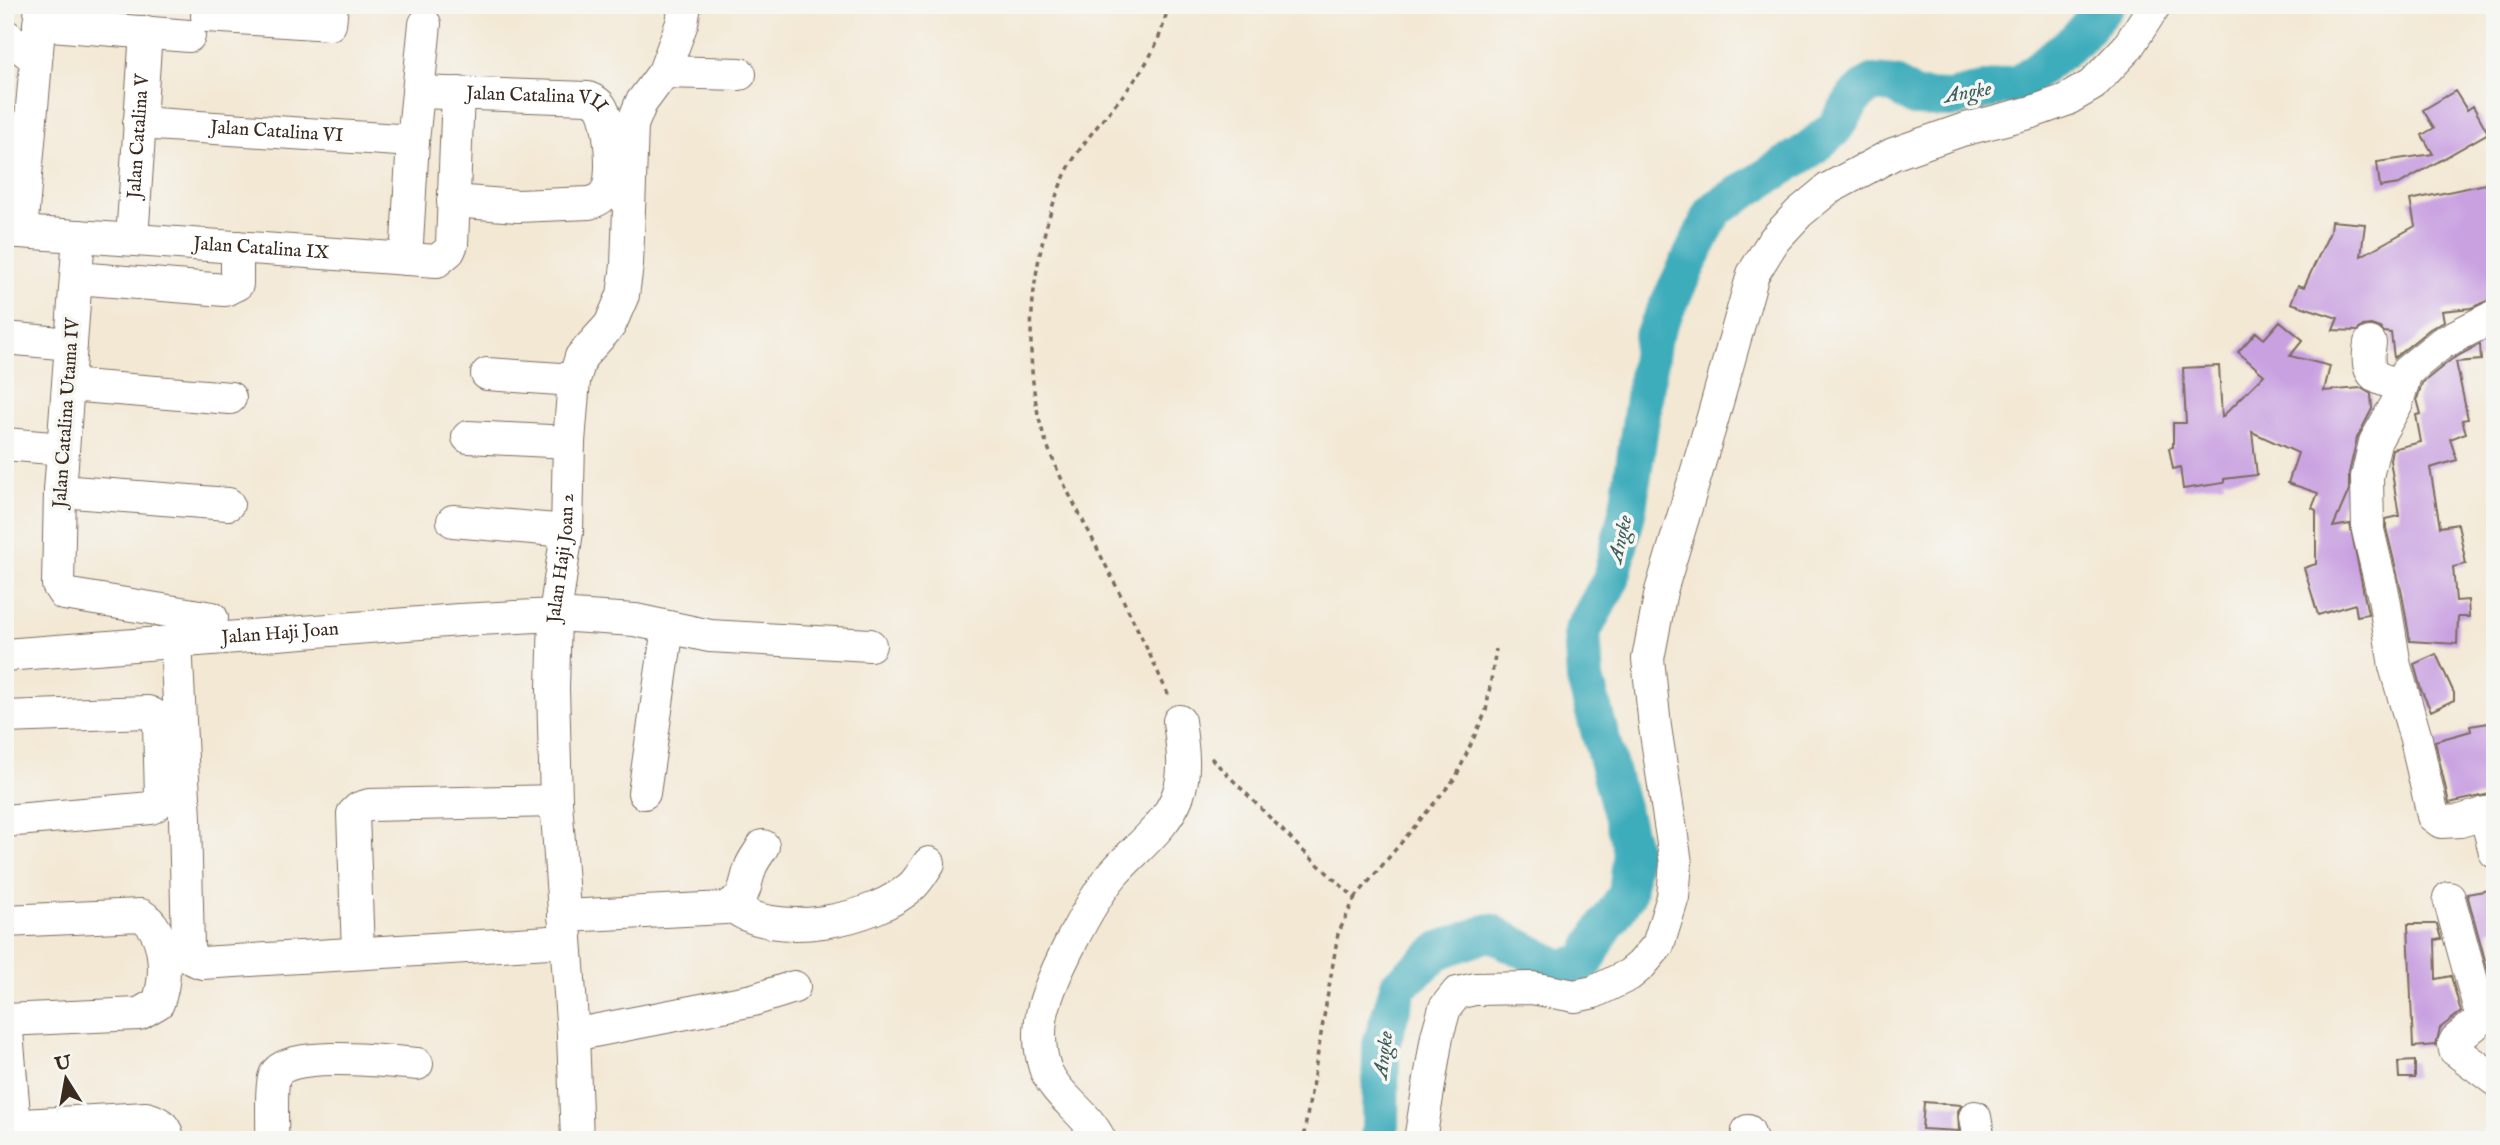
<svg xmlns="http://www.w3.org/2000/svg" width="2500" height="1145" font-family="'IM FELL English',serif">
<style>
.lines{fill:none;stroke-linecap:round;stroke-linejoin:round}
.river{stroke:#3dacbb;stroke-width:38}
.building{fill:#c9a1e1}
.minor-casing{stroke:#7b6c5e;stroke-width:34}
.path{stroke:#7b6c5e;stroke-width:3.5;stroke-dasharray:5 5;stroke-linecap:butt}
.minor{stroke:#fff;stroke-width:32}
.labels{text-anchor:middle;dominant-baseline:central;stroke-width:7;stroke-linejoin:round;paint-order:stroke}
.street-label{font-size:19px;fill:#3b2a1e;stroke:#f6f6f2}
.water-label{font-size:21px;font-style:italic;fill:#3c5e5d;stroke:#f6f6f2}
</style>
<rect width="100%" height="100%" fill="#f6f6f2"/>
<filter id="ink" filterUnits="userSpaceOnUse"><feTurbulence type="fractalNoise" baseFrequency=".0143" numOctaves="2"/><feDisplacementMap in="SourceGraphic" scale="14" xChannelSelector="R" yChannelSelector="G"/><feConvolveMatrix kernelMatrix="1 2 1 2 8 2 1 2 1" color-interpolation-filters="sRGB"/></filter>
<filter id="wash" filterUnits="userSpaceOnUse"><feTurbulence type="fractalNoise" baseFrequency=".00686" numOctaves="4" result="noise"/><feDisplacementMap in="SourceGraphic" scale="28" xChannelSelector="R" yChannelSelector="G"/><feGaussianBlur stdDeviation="1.57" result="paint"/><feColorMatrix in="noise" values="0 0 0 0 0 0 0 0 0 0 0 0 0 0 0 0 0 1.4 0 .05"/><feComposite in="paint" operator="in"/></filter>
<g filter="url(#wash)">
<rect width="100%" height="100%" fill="#f3e8d4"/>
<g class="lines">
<path class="river" d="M1378,1140L1380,1131L1381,1045L1399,985L1440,950L1490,932L1559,968L1585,963L1600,934L1627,894L1632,851L1585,679L1582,632L1611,579L1628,508L1653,336L1714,210L1806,152L1834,129L1855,97L1872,83L1895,85L1915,98L1950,99L2020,83L2076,40L2106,5"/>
</g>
<g id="blocks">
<path class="building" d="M2455,91L2467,110L2473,106L2488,133L2399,184L2380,187L2377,162L2433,154L2422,135L2434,128L2423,110Z
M2495,182V298L2471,308L2442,311L2444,321L2430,329L2394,358L2391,333L2384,332L2380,328L2371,325L2363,326L2357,331L2333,330L2338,318L2291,303L2298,285L2304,287L2330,232L2331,221L2365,224L2361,256L2415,226L2410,200Z
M2280,321L2303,340L2290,356L2330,366L2324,391L2361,388L2371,394L2372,409L2357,438L2349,473V490L2333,527L2350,524L2368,614L2357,616L2355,604L2318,615L2304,568L2316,564V510L2312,508L2318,493L2288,483L2298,453L2252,432L2257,475L2224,479V483L2183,489L2180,467L2173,469L2169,448L2173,447V423H2186L2183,368L2219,366L2222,417L2264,375L2238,352L2256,332L2264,339Z
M2480,344L2481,360L2456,362L2468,419L2462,420L2466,433L2450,439L2457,460L2430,468L2440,527L2458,524L2466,564L2453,567L2456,601L2468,600L2469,617H2458L2457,644L2410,641L2402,594L2386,528V519L2399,516L2390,460L2392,449L2421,442L2416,415L2421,414L2417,399L2422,383L2452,359Z
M2436,654L2454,693V700L2431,711L2421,690L2414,664Z
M2495,722V793L2449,803L2435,741L2471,731L2470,726Z
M2495,889V928L2489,930L2492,952L2488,953L2492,970L2488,971L2467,894Z
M2408,924H2437L2441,939L2435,940L2436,979L2451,976L2461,1012L2440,1028L2436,1045L2413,1047Z
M2415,1061V1078H2399L2398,1062Z
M1924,1102L1962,1105L1958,1111L1959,1131L1922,1129Z"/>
</g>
</g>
<g filter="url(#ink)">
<use href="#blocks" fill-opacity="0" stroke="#7b6c5e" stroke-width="2"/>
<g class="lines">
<g class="minor-casing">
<g id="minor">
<path d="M207,16L330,24L332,5"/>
<path d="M39,24L189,36"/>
<path d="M5,35L36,59"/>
<path d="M664,72L740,74"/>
<path id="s1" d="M418,92L588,98C593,100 598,102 601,107C610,121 615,176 607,190C603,198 597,201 589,203L518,206L453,201"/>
<path id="s2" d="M139,123L413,141"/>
<path id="s3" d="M5,231L437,261L449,251L452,244L458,93"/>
<path d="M21,232L41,5"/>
<path d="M79,236L60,491L58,585L64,594L212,618"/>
<path id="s4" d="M132,239L146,32"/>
<path d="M406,259L413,141L425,24"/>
<path d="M76,278L225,290L237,284V247"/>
<path d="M2495,316L2442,343L2406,372L2397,403L2375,442L2367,477L2368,530L2384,598L2395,666L2416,739L2433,816L2441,822L2460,821L2495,811"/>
<path d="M5,338L71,344"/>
<path d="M2370,343C2365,376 2373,378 2402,385"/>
<path d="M487,374L574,380"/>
<path d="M68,385L230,398"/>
<path d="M468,437L569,442"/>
<path d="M5,444L63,449"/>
<path d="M60,491L228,504"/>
<path d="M453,521L567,531"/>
<path d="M176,642L185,818L188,948L192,959L202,963L566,941"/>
<path id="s5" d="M5,655L459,620L555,615L635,620L710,636L870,645"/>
<path d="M5,717L148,712L154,715L159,725L161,795L156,805L151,808L5,821"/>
<path d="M644,793L668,627"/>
<path d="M2485,813L2495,852"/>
<path d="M2449,898L2481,1014L2479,1021L2456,1040L2454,1044L2455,1050L2495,1080"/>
<path d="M731,905C773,941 875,921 913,885C919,879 924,870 929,863"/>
<path d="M564,916L725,908C748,898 743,887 751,866C754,859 759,853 763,846"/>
<path d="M5,921L141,915C167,931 168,976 158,1003L139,1014L5,1020"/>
<path d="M358,952L353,814L359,808L369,805L556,801"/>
<path d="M6,1020L15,1126"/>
<path d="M573,1035L753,1000L794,987"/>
<path d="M1975,1117L1979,1140"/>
<path d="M5,1126L146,1118C158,1121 167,1126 168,1140"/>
<path d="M1748,1131L1751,1140"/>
<path d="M272,1140C273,1125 270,1086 275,1075C286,1049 393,1062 417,1064"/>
<path id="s6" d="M577,1140L573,1035L556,801L553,688L555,615L567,531L569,442L574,380L581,357L610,325L623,295L627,265L632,125L641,103L664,72L682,23L685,5"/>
<path d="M1100,1140C1087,1112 1056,1097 1045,1068C1040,1053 1039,1036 1041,1020C1046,984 1090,901 1114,873C1137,847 1166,827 1178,795C1187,771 1182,745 1179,721"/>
<path d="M1420,1140L1437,1036L1445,1008L1457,993L1475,989L1532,988L1575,996L1594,992L1629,975L1641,965L1658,945L1673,897L1676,863L1655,727L1648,659L1661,591L1713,417L1753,274L1774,240L1799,213L1828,189L1893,154L1962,130L2032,112L2066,100L2092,85L2127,48L2155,5"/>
</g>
</g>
<path class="path" d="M1168,5C1155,81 1095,113 1065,175C1031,247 1019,363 1045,439C1057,474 1076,507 1093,540C1119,592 1146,644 1169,697
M1211,758L1301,849L1355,898L1338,934L1303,1140
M1355,898L1456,777L1486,711L1496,649"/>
<use href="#minor" class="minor"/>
</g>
</g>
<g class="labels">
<g class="street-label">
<text stroke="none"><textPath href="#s1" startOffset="119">Jalan Catalina VII</textPath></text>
<text stroke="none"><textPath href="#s2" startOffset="138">Jalan Catalina VI</textPath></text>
<text stroke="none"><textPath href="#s4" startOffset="103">Jalan Catalina V</textPath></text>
<text stroke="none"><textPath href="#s3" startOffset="257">Jalan Catalina IX</textPath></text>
<text transform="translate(67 413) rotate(-86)">Jalan Catalina Utama IV</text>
<text stroke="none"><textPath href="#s6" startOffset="583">Jalan Haji Joan 2</textPath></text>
<text stroke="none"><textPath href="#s5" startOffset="276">Jalan Haji Joan</textPath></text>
</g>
<g class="water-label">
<text transform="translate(1968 93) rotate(-10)">Angke</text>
<text transform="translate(1621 539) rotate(-77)">Angke</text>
<text transform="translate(1384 1055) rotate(-83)">Angke</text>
</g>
</g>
<rect width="2500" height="1145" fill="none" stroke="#f6f6f2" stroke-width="28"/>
<g transform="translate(66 1079) rotate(349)" stroke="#f6f6f2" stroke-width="5" paint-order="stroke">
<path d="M0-5L12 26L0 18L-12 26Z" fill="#3b2a1e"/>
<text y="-10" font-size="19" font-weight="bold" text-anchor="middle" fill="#3b2a1e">U</text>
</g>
</svg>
